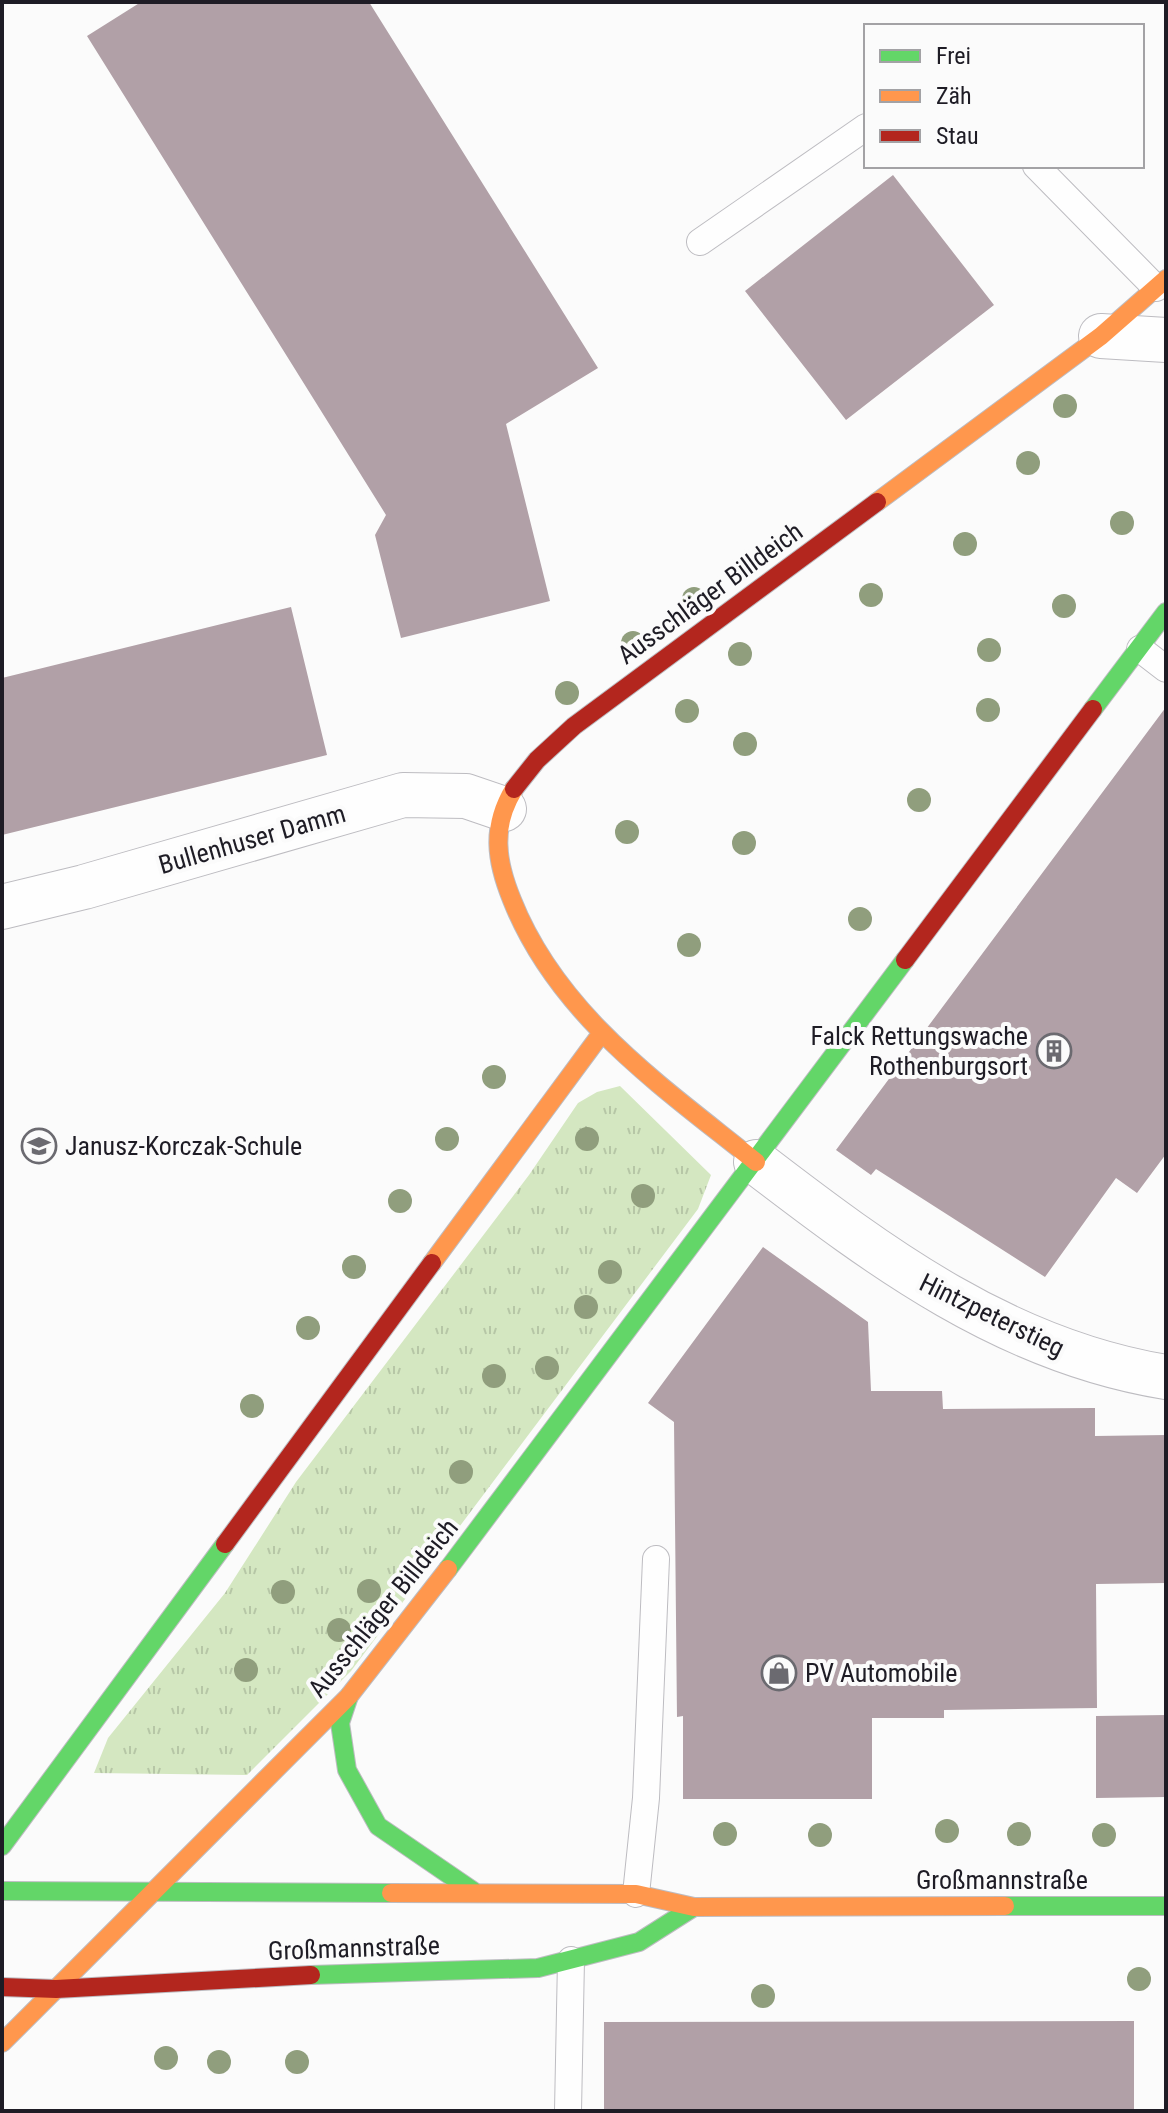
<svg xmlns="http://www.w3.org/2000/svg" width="1168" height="2113" font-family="'Roboto Condensed',sans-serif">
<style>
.grass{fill:url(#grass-tufts)}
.building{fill:#b1a0a7}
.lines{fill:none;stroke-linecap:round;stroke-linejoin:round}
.lane-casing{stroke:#bdbcc1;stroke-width:28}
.street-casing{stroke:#bdbcc1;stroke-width:46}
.fast-casing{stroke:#bdbcc1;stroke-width:20}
.slow-casing{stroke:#bdbcc1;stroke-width:20}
.jam-casing{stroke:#bdbcc1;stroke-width:20}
.lane{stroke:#fefefe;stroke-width:26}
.street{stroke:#fefefe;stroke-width:44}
.fast{stroke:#63d668;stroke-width:18}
.slow{stroke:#ff974d;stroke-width:18}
.jam{stroke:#b3261e;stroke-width:18}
.tree{fill:#909e7d}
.labels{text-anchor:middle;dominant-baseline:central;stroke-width:8;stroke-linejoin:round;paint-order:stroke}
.street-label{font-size:26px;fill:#1e1c25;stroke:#fbfbfb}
.poi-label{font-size:26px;fill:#1e1c25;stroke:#fbfbfb;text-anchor:start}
</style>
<defs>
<pattern id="grass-tufts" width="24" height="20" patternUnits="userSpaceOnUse" patternTransform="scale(2)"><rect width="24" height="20" fill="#d4e7c1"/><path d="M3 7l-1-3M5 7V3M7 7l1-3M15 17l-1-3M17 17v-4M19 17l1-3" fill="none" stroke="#b6c6a6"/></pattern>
</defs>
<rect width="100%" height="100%" fill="#fbfbfb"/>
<path class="grass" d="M620,1086L711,1175L698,1209L351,1671L247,1775L94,1773L108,1738L225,1593L296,1482L529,1175L578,1103L597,1092Z"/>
<path class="building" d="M141,2H369L598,368L506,424L550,601L401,638L375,535L386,515L87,36Z
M893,175L994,305L846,420L745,291Z
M291,607L327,755L2,835V678Z
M1166,707V1154L1137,1193L1116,1178L1045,1277L876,1169L871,1175L836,1150Z
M763,1247L868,1322L871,1391H942L943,1409L1095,1408V1436L1166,1435V1583L1096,1584L1097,1708L944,1710V1718H872V1799H683V1716L677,1717L674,1422L648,1403Z
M1166,1715V1797L1096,1798V1716Z
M1134,2021V2111H604V2022Z"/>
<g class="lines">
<g class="lane-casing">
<path id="lane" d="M1036,166L1156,288
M700,242L866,127
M1140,649L1166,669
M636,1894L646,1798L656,1559
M568,2111L571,1960"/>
</g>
<g class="street-casing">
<path id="street" d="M1101,336L1166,340
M2,907L84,887L403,795L466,796L504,809
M756,1162C881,1258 1006,1351 1166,1377"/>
</g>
<g class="fast-casing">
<path id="fast" d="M1093,709L1166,612
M448,1569L905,960
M349,1696L340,1723L347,1770L378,1826L473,1891
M2,1846L225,1544
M2,1891L391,1893
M1005,1906H1166
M311,1975L538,1968L639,1942L694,1907"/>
</g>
<g class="slow-casing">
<path id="slow" d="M877,502L1101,336L1166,279
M514,789C491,827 496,861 512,900C558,1016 663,1087 756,1162
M432,1263L601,1034
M391,1893L636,1894L694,1907L1005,1906
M2,2043L349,1696L448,1569"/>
</g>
<g class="jam-casing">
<path id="jam" d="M514,789L537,760L574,726L877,502
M905,960L1093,709
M225,1544L432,1263
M2,1987L56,1989L311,1975"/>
</g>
<use href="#lane" class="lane"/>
<use href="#street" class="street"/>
<use href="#fast" class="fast"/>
<use href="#slow" class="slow"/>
<use href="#jam" class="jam"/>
</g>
<g class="tree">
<circle cx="1065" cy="406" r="12"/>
<circle cx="1028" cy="463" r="12"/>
<circle cx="1122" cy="523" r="12"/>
<circle cx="965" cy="544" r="12"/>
<circle cx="871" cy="595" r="12"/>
<circle cx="694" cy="599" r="12"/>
<circle cx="1064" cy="606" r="12"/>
<circle cx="633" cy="643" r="12"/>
<circle cx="989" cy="650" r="12"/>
<circle cx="740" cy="654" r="12"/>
<circle cx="567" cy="693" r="12"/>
<circle cx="988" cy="710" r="12"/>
<circle cx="687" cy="711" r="12"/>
<circle cx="745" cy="744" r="12"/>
<circle cx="919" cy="800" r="12"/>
<circle cx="627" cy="832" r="12"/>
<circle cx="744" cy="843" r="12"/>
<circle cx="860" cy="919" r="12"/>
<circle cx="689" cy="945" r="12"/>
<circle cx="494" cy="1077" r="12"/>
<circle cx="447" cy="1139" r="12"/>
<circle cx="587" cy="1139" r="12"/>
<circle cx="643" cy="1196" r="12"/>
<circle cx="400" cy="1201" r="12"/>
<circle cx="354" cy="1267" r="12"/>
<circle cx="610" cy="1272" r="12"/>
<circle cx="586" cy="1307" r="12"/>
<circle cx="308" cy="1328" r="12"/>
<circle cx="547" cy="1368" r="12"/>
<circle cx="494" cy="1376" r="12"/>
<circle cx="252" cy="1406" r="12"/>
<circle cx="461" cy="1472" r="12"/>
<circle cx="369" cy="1591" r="12"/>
<circle cx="283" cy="1592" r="12"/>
<circle cx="339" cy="1630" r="12"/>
<circle cx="246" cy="1670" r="12"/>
<circle cx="947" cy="1831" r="12"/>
<circle cx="725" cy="1834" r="12"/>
<circle cx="1019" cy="1834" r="12"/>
<circle cx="820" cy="1835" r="12"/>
<circle cx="1104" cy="1835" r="12"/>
<circle cx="1139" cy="1979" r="12"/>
<circle cx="763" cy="1996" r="12"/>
<circle cx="166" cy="2058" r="12"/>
<circle cx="219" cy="2062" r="12"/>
<circle cx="297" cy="2062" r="12"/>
</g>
<defs>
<g id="building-ring" transform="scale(1.8)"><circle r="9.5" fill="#fbfbfb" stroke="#6b6a70" stroke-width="1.5"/><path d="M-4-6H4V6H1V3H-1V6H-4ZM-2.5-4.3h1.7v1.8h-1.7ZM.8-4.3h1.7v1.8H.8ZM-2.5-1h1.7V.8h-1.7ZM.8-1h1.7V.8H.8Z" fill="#6b6a70"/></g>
<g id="school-ring" transform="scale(1.8)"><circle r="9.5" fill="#fbfbfb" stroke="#6b6a70" stroke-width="1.5"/><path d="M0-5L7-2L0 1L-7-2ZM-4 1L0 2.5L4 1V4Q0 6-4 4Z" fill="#6b6a70"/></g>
<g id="shop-ring" transform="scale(1.8)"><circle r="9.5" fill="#fbfbfb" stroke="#6b6a70" stroke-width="1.5"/><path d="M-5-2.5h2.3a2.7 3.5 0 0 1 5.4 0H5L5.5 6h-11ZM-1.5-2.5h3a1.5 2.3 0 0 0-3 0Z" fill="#6b6a70"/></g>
</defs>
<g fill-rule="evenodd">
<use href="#building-ring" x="1054" y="1051"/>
<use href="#school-ring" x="39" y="1146"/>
<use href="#shop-ring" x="779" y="1673"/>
</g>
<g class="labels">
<g class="street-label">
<text transform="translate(710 593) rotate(-36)">Ausschläger Billdeich</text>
<text transform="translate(252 839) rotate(-16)">Bullenhuser Damm</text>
<text transform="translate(992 1315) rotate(26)">Hintzpeterstieg</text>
<text transform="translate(383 1608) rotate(-51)">Ausschläger Billdeich</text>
<text x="1002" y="1880">Großmannstraße</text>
<text transform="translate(354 1948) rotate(-2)">Großmannstraße</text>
</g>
<g class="poi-label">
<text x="1028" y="1036" text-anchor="end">Falck Rettungswache<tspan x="1028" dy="30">Rothenburgsort</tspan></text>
<text x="65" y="1146">Janusz-Korczak-Schule</text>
<text x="805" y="1673">PV Automobile</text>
</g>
</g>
<rect width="1168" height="2113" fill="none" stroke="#1e1c25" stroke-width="8"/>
<rect x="864" y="24" width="280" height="144" fill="#fbfbfb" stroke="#a3a2a5" stroke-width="2"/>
<rect x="880" y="50" width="40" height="12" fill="#63d668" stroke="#a3a2a5" stroke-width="2"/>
<text x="936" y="64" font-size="24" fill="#1e1c25">Frei</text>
<rect x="880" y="90" width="40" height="12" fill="#ff974d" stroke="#a3a2a5" stroke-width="2"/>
<text x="936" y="104" font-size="24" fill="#1e1c25">Zäh</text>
<rect x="880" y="130" width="40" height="12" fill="#b3261e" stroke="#a3a2a5" stroke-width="2"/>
<text x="936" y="144" font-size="24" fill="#1e1c25">Stau</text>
</svg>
